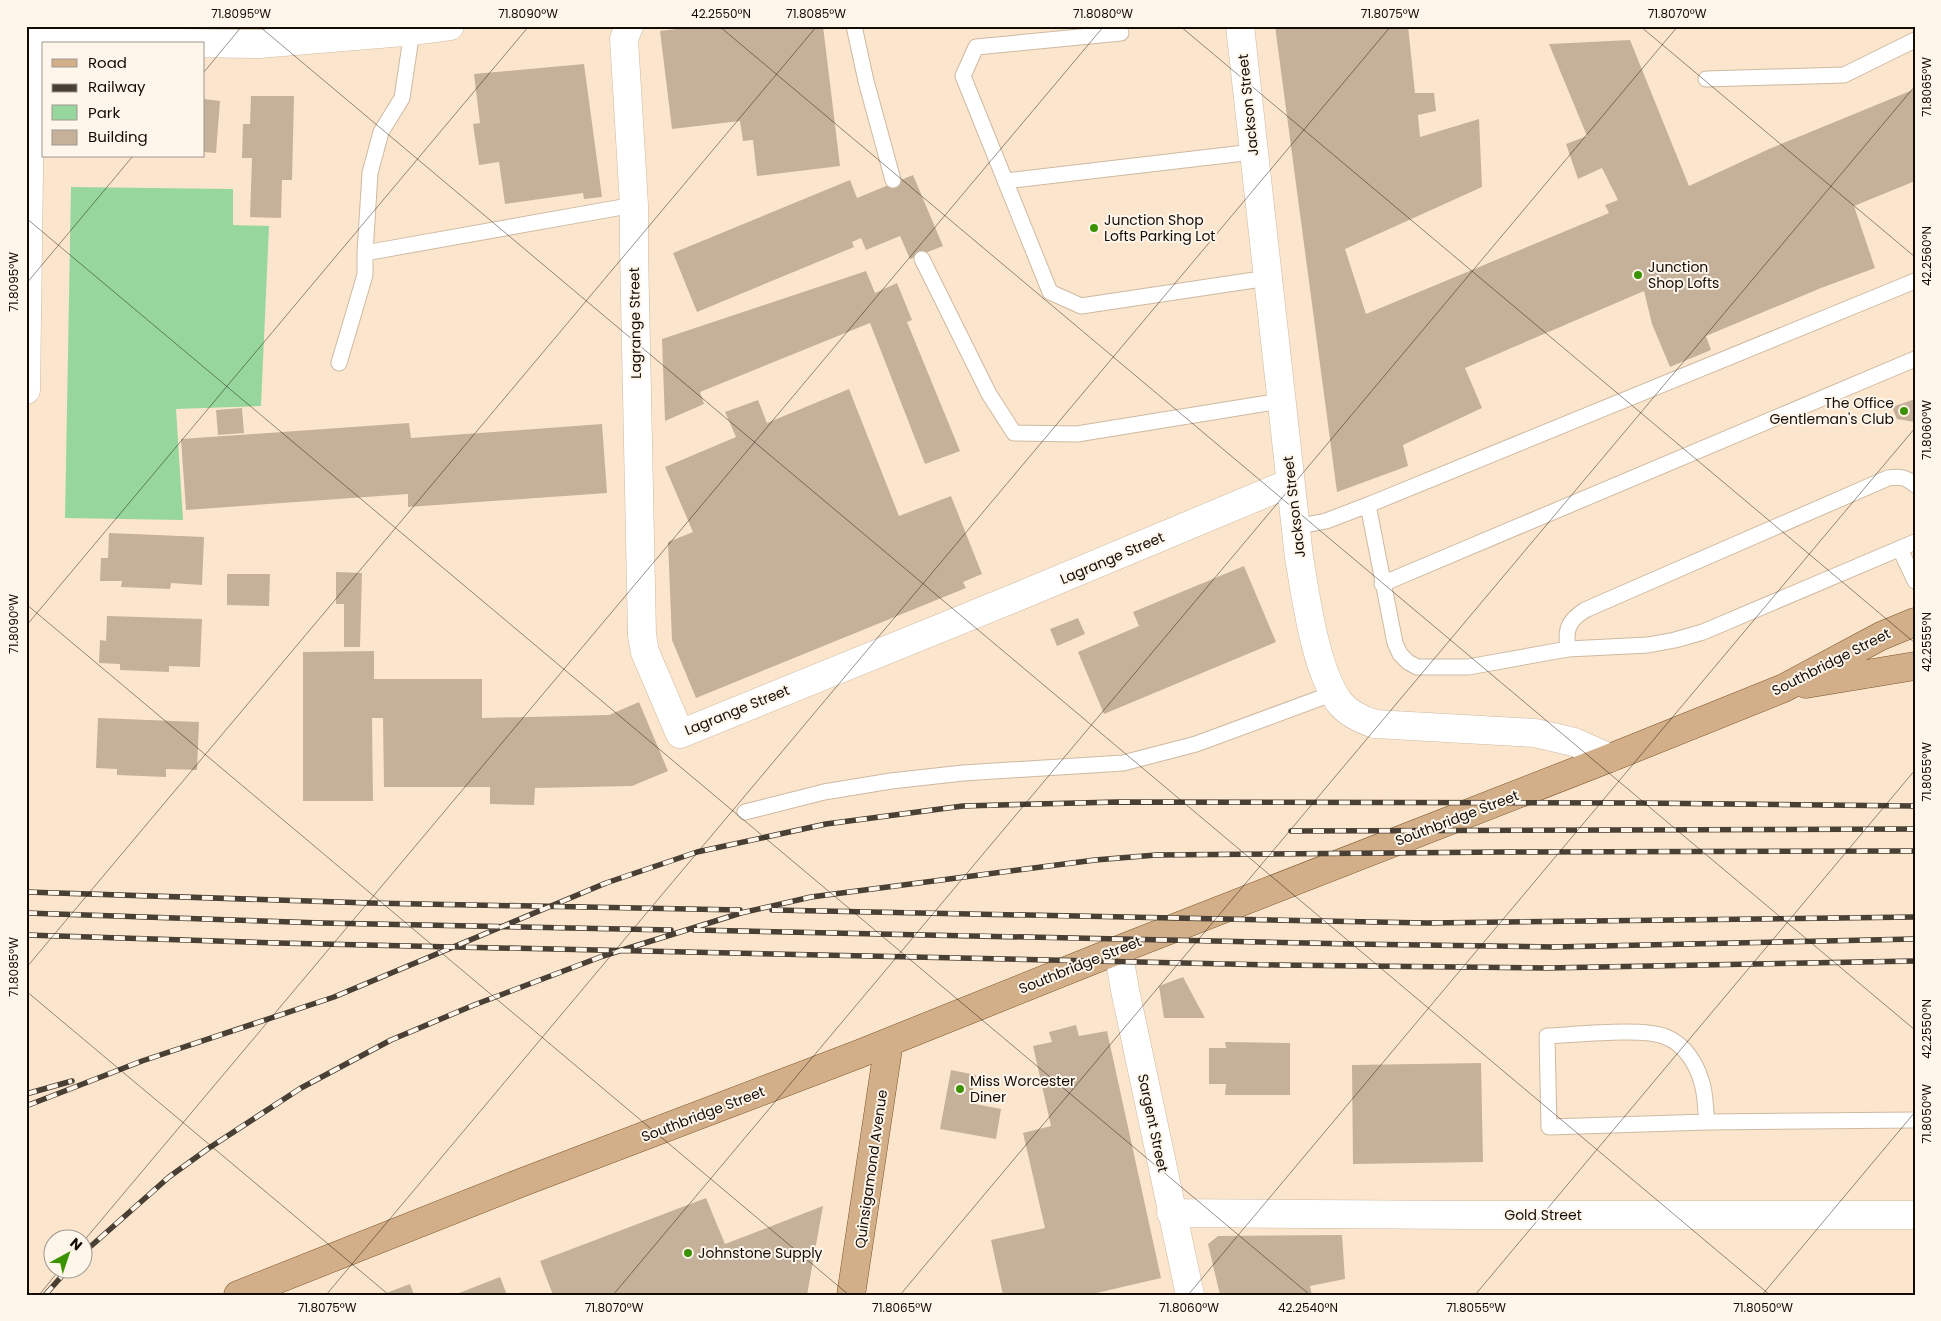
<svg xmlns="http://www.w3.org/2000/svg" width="1941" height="1321" font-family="Poppins,sans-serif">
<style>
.green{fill:#97d79d}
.building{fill:#c5b199}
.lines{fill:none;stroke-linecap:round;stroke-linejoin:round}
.lane-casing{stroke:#ceb9a1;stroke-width:17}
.street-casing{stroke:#ceb9a1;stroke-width:29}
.primary-casing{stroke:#7c5428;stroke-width:29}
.lane{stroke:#fff;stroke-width:15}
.street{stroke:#fff;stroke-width:28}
.primary{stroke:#d2af89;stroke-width:28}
.rail-casing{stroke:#493f34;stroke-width:5.5}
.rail{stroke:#fef5eb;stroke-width:4;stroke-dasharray:11;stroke-linecap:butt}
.ticks{fill:none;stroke:#130c05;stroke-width:1;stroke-opacity:0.45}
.poi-dot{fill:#3c9302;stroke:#fef5eb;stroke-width:2}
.labels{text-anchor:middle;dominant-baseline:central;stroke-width:4;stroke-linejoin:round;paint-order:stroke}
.street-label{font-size:14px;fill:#130c05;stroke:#fef5eb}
.poi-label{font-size:14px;fill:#130c05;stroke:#fef5eb;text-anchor:start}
.neatline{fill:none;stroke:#130c05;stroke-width:2}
.ticks-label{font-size:12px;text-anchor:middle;fill:#130c05}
</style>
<rect width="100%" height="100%" fill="#fbe6cd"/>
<path class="green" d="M71,187L233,189V225L269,226L261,406L176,409L183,520L65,518Z"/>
<path class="building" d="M701,26H823L840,166L757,176L753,140L743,141L740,121L672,129L660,31Z
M1275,26H1408L1415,93H1434L1436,111L1418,115L1420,137L1479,119L1482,187L1345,249L1366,314L1609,213L1605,205L1618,200L1602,168L1578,179L1566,144L1587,136L1549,44L1630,40L1689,186L1769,149L1915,89V181L1854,206L1875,268L1821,288L1706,336L1711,350L1670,367L1652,324L1644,291L1465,368L1482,408L1403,445L1408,466L1337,492Z
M584,64L602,197L584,199L583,193L505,204L499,162L479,165L473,124L480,123L474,74Z
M251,96H294L292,180H282L281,218L250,217L252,158H242L243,124H250Z
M204,99L220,101L216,153L204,152Z
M913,175L943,246L910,259L900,236L866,250L861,238L852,242L854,247L697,312L673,253L850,180L857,198Z
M866,271L875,293L897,283L912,320L907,322L960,451L925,464L870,323L700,392L704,404L665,421L662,339Z
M849,389L899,516L951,496L982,574L963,582L966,588L696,698L672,640L668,542L693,532L665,467L736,437L725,412L758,400L767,423Z
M1915,399V422L1897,419L1892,407Z
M242,408L244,433L218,435L216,410Z
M409,423L411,438L602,424L607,493L408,507V494L186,510L181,439Z
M109,533L204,537L202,585L171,583L170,589L121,587L122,581H100L101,558H108Z
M1244,566L1276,642L1104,714L1078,652L1139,626L1133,612Z
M336,572L362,573L360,647H344V604H336Z
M227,574H270L269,606L227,605Z
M107,616L202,619L200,667L169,666V672L120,670V664L99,663L100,640L106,641Z
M1078,618L1085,634L1057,646L1050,629Z
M374,651V679H482V718L609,715L639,702L668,771L632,786L535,788L534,805L490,804V787H384L383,718H372L373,801H303V652Z
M98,718L199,722L197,770L166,769V777L117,775V769L96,768Z
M1183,977L1205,1018H1164L1159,986Z
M1076,1025L1079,1036L1107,1031L1161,1278L1088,1295H1003L991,1240L1045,1228L1023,1133L1051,1126L1033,1046L1052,1042L1049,1032Z
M1225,1042L1290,1043V1095H1225L1226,1084H1209V1048H1226Z
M1481,1063L1483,1162L1353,1164L1352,1065Z
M951,1070L976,1075L970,1103L1001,1109L996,1139L940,1129Z
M706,1198L725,1244L823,1206L807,1295H553L540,1261Z
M1342,1235L1345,1279L1310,1286L1312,1295H1220L1208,1244L1218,1236Z
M500,1277L507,1295H454Z
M410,1284L414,1295H381Z"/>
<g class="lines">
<g class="lane-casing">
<path id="lane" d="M854,26L866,81L893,180
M1121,33L976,47L963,76L1050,292L1081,306L1268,278
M1706,79L1844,75L1915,40
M1005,181L1253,152
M365,253L370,173L381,132L402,98L412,31
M922,259L989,394L1014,433L1077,434L1281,401
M339,363L365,275V253L634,205
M1368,505L1395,643L1400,654L1408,662L1417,667H1468L1568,649L1648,645L1675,640L1703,632L1915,542
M1295,527L1326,521L1368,505L1915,281
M1900,549L1915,581
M1382,584L1915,359
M1568,649C1565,629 1568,621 1585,610L1888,478C1899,476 1906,477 1915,485
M745,812L824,792L891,781L963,773L1123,763L1196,744L1334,693
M1707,1122C1705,1109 1706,1093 1701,1080C1696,1063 1684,1044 1666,1037C1644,1027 1574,1035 1547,1036L1549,1127L1707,1122L1915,1120"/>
</g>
<g class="street-casing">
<path id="street" d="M629,26L624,39L634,205V251L642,635L645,652L680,734L1017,597L1290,483
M1240,26L1299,557C1306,598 1315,668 1339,702C1348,713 1362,720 1375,724L1535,733L1574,742L1610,758
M26,41L259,44L404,32L450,26
M26,390L31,26
M1118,950L1125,990L1190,1295
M1171,1213L1473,1215H1915"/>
</g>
<g class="primary-casing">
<path id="primary" d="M1806,684L1915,666
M238,1295L523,1182L859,1054L1118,950L1610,758L1784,688L1881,636L1915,622
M851,1295L889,1042"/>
</g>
<use href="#lane" class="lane"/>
<use href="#street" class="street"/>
<use href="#primary" class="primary"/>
<g class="rail-casing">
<path id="rail" d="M1291,831L1915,829
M26,892L369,903L740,910
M772,910L1427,923L1915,917
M26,913L323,923L671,930
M694,930L1352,944L1554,947L1915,939
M26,935L277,943L1276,965L1547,968L1915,961
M26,1094L72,1081
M26,1106L142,1061L334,997L606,883L697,852L826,824L963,806L1117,802L1638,803L1915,806
M82,1254L169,1177L209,1148L301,1088L391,1040L474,1005L603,956L741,913L811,897L1095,860L1156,855L1504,852L1915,851
M45,1295L69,1268"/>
</g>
<use href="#rail" class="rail"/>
</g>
<path class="ticks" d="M259,26L1770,1295M719,26L1915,1030M1180,26L1915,643M1640,26L1915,257M204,72L242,26M26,218L1310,1295M26,284L133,156M26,604L849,1295M26,626L529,26M26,968L817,26M26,991L389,1295M82,1243L1104,26M39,1295L61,1268M326,1295L1391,26M613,1295L1678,26M900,1295L1915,86M1188,1295L1915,428M1475,1295L1915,770M1762,1295L1915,1112"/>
<g class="poi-dot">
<circle cx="1094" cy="228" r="5"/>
<circle cx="1638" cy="275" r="5"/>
<circle cx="1904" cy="411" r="5"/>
<circle cx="960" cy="1089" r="5"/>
<circle cx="688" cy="1253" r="5"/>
</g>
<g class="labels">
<g class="street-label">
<text transform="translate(1248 105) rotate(-96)">Jackson Street</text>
<text transform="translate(635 323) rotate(-91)">Lagrange Street</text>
<text transform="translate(1294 507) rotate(-97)">Jackson Street</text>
<text transform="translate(1112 558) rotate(-23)">Lagrange Street</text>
<text transform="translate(1831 662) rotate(-27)">Southbridge Street</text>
<text transform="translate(737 710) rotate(-22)">Lagrange Street</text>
<text transform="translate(1457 818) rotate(-21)">Southbridge Street</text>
<text transform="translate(1080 965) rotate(-22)">Southbridge Street</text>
<text transform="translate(703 1114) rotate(-21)">Southbridge Street</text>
<text transform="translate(1153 1123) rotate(78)">Sargent Street</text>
<text transform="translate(871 1169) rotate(-82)">Quinsigamond Avenue</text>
<text x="1543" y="1215">Gold Street</text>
</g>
<g class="poi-label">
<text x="1104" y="220">Junction Shop<tspan x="1104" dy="16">Lofts Parking Lot</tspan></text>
<text x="1648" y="267">Junction<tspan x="1648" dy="16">Shop Lofts</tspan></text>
<text x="1894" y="403" text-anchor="end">The Office<tspan x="1894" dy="16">Gentleman's Club</tspan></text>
<text x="970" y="1081">Miss Worcester<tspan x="970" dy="16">Diner</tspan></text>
<text x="698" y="1253">Johnstone Supply</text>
</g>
</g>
<rect width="1941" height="1321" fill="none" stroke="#fef5eb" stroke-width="55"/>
<rect x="42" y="42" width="162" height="115" fill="#fef5eb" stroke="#a0988f"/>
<rect x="52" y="59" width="25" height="8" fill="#d2af89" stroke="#a0988f"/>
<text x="88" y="68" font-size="15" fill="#130c05">Road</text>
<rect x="52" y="84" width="25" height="8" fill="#493f34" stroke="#a0988f"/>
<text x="88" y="92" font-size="15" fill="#130c05">Railway</text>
<rect x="52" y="105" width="25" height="15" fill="#97d79d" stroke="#a0988f"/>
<text x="88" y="118" font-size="15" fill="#130c05">Park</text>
<rect x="52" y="130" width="25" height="15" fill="#c5b199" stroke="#a0988f"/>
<text x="88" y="142" font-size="15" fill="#130c05">Building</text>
<g transform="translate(68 1254) rotate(40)"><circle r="24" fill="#fef5eb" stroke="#a0988f"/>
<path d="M0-4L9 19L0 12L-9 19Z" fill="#3c9302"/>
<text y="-8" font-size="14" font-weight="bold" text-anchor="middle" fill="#130c05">N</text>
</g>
<rect x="28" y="28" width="1886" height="1266" class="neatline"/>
<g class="ticks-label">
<text x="241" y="18">71.8095°W</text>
<text x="528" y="18">71.8090°W</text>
<text x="721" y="18">42.2550°N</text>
<text x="816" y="18">71.8085°W</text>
<text x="1103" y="18">71.8080°W</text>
<text x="1390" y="18">71.8075°W</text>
<text x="1677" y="18">71.8070°W</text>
<text transform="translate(1927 87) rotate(-90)" y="4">71.8065°W</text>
<text transform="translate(1927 256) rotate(-90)" y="4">42.2560°N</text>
<text transform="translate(14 282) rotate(-90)" y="4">71.8095°W</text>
<text transform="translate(1927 430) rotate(-90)" y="4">71.8060°W</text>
<text transform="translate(14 624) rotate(-90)" y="4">71.8090°W</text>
<text transform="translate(1927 642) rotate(-90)" y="4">42.2555°N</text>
<text transform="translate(1927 772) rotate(-90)" y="4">71.8055°W</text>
<text transform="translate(14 967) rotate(-90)" y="4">71.8085°W</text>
<text transform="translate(1927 1029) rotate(-90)" y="4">42.2550°N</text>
<text transform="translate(1927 1114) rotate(-90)" y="4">71.8050°W</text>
<text x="327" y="1312">71.8075°W</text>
<text x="614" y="1312">71.8070°W</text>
<text x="902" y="1312">71.8065°W</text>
<text x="1189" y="1312">71.8060°W</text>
<text x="1308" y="1312">42.2540°N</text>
<text x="1476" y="1312">71.8055°W</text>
<text x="1763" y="1312">71.8050°W</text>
</g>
</svg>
